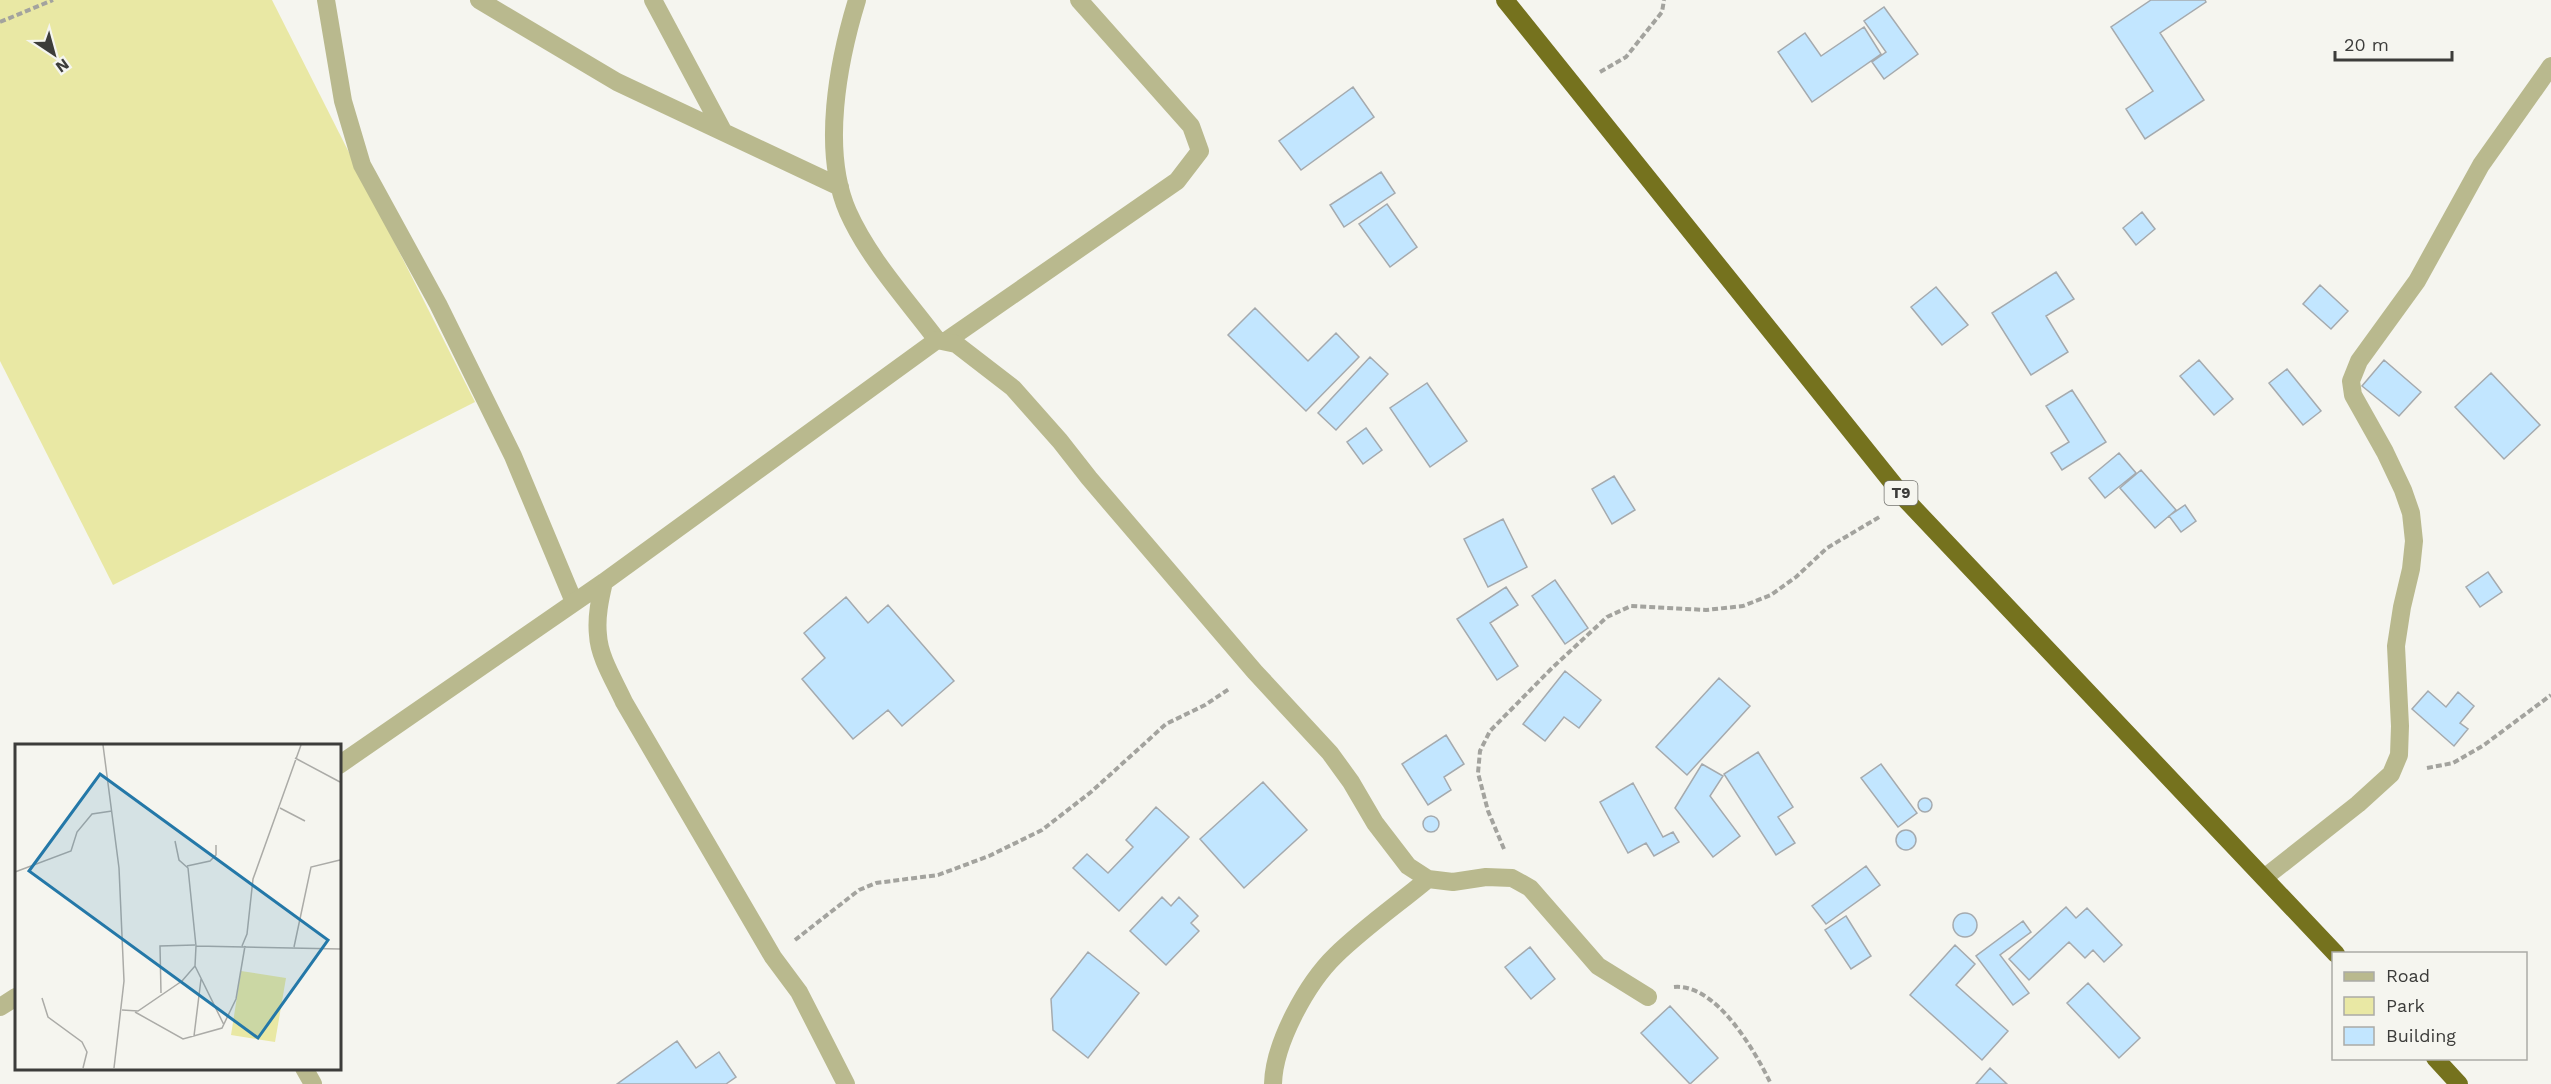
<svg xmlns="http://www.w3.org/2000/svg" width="2551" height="1084" font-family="'Work Sans',sans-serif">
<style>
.green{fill:#e9e8a4}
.building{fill:#c2e6ff;stroke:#a5aaae;stroke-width:1.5}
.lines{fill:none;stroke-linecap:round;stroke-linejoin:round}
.path{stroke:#a3a39e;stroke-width:4;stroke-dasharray:6 3;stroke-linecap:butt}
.lane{stroke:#b9b98e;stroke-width:18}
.street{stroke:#b9b98e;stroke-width:18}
.highway{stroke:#75721e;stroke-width:18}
.labels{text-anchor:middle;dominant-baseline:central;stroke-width:6;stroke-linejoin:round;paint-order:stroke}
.shield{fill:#f5f5ef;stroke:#747470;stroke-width:1.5}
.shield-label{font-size:15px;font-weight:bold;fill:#3c3c3a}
.inset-road{fill:none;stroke:#ababa7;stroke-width:1.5}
.view{fill:#2478a8;fill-opacity:0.15;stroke:#2478a8;stroke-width:3}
.inset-edge{fill:none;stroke:#3c3c3a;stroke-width:3}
</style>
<rect width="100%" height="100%" fill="#f5f5ef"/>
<path class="green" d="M0,0H272L475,402L113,585L0,361Z"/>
<path class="building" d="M2151,0H2205L2206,2L2160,33L2204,100L2145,139L2126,109L2153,91L2111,27Z
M1884,7L1918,54L1884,79L1872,62L1886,52L1864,21Z
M1864,27L1881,54L1812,102L1778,52L1805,33L1821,56Z
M1353,87L1374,117L1301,170L1279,141Z
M1381,172L1395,193L1344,227L1330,205Z
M1387,204L1417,247L1390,267L1359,224Z
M2142,212L2155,229L2136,245L2123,228Z
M2056,272L2074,299L2046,316L2068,352L2031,375L1992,313Z
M2320,285L2348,311L2331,329L2303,304Z
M1936,287L1968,325L1942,345L1911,307Z
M1255,308L1308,361L1336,333L1359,357L1306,411L1228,335Z
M1370,357L1388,374L1336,430L1318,413Z
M2199,360L2233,399L2214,415L2180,376Z
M2384,360L2421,392L2399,416L2362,386Z
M2287,369L2321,411L2303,425L2269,383Z
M2491,373L2540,425L2504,459L2455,407Z
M1427,383L1467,441L1430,467L1390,408Z
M2072,390L2106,442L2062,470L2051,453L2069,442L2046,406Z
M1366,428L1382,450L1363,464L1347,442Z
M2119,453L2136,473L2105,498L2089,478Z
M2141,470L2176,510L2155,528L2120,488Z
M1614,476L1635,510L1612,524L1592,489Z
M2185,505L2196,521L2181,532L2169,516Z
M1503,519L1527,567L1488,587L1464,539Z
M2488,572L2502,592L2480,607L2466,587Z
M1555,580L1588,628L1565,644L1532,596Z
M1506,587L1518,605L1490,623L1518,666L1497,680L1457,619Z
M846,597L868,623L888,605L954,681L902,726L888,710L853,739L802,679L825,658L804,633Z
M1565,671L1601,700L1579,728L1564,717L1545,741L1523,724Z
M1719,678L1750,706L1687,775L1656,747Z
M2428,691L2446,707L2458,692L2474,706L2460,723L2468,729L2454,746L2412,709Z
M1446,735L1464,764L1444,777L1451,790L1428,805L1402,764Z
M1758,752L1793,807L1778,817L1795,843L1776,855L1724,774Z
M1702,764L1723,776L1710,796L1740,836L1713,857L1675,808Z
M1881,764L1917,813L1898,827L1861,778Z
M1263,782L1307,830L1244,888L1200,839Z
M1633,783L1663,837L1673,832L1679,842L1654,856L1646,843L1628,853L1600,802Z
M1918 805a7 7 0 1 1 14 0a7 7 0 1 1-14 0Z
M1156,807L1189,837L1119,911L1073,868L1087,854L1108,873L1133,847L1126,840Z
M1423 824a8 8 0 1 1 16 0a8 8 0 1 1-16 0Z
M1896 840a10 10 0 1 1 20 0a10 10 0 1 1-20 0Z
M1866,866L1880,885L1826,924L1812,906Z
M1162,897L1171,906L1179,897L1198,916L1191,923L1199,931L1166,965L1130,931Z
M2066,907L2076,918L2087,908L2122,945L2104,962L2093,950L2085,958L2069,942L2029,980L2009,959Z
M1953 925a12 12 0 1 1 24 0a12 12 0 1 1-24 0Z
M1846,916L1871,956L1851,969L1825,930Z
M2023,921L2031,932L2000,955L2029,993L2013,1005L1976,956Z
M1955,945L1975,964L1956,985L2008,1031L1982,1060L1910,995Z
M1530,947L1555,979L1531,999L1505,967Z
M1088,952L1139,993L1088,1058L1053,1030L1051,999Z
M2088,983L2140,1038L2119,1058L2067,1003Z
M1670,1006L1718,1058L1690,1084L1641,1033Z
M677,1041L696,1068L719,1052L736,1077L726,1084H617Z
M1990,1068L2007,1084H1976Z"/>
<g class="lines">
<path class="path" d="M0,22L53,0
M1600,72L1626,57L1662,12L1664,0
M2427,768L2453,763L2484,745L2551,695
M1504,849L1488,811L1478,773L1480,751L1490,731L1552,668L1607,617L1631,606L1706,610L1743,606L1771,595L1796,577L1827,548L1881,516
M795,940L859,890L876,883L938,875L989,856L1042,830L1091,792L1166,724L1205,705L1229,689
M1674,987C1716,983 1755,1051 1771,1084"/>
<path class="lane" d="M326,0L343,101L362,165L438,304L513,456L574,602
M479,0L617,82L840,187
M653,0L723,131
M857,0C838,62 821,151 848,212C869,259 907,300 937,340
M946,341L1177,181L1200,151L1191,126L1079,0"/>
<path class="street" d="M604,582C600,599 596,617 598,635C599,657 615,682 624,702L773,957L799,992L846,1084
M339,765L604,582L937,340L956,344L1013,388L1060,441L1089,478L1255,672L1330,753L1351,782L1375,823L1408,866L1428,879L1453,882L1486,877L1512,878L1530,888L1598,966L1648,997
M2264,878L2358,804L2391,774L2399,755L2400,726L2396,646L2402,607L2411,569L2414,541L2411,513L2403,490L2385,452L2353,395L2351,381L2359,361L2417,281L2481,165L2551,66
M0,1007L16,997
M304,1068L313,1084
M1273,1084C1274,1043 1307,983 1336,955C1365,927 1398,904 1428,879"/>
<path class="highway" d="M1505,0L1907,501L2336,954
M2435,1058L2459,1084"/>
</g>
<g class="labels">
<rect class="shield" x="1884.5" y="481" width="33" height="24" rx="4.5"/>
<g class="shield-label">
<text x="1901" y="493">T9</text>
</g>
</g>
<g transform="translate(15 744)">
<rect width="326" height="326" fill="#f5f5ef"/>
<path d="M226,227L271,234L260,298L216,291Z" fill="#e9e8a4"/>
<path class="inset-road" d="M88,1L104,124L109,237L99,324M280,14L325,38M265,64L290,77M160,97L164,116L173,124L181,202L325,205M172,122L195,117L201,111V101M0,128L56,107L62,88L77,70L97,67M227,202L232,190L238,135L286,1M279,203L296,123L325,116M180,222L209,281M146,249L145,202L180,201M27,254L33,273L67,298L72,308L68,324M107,266L123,267L167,237L180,222L181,202M120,268L168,295L207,284L221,255L230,202M179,292L186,235"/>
<path class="view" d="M85,30L313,196L243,294L14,127Z"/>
<rect width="326" height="326" class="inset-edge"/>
</g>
<rect x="2332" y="952" width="195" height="108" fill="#f5f5ef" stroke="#ababa7" stroke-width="1.5"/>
<rect x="2344" y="972" width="30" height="9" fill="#b9b98e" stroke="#ababa7" stroke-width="1.5"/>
<text x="2386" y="982" font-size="18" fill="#3c3c3a">Road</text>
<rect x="2344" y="997" width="30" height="18" fill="#e9e8a4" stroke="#ababa7" stroke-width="1.5"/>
<text x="2386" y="1012" font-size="18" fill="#3c3c3a">Park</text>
<rect x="2344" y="1027" width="30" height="18" fill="#c2e6ff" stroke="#ababa7" stroke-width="1.5"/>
<text x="2386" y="1042" font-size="18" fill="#3c3c3a">Building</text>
<g transform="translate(54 54) rotate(144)" stroke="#f5f5ef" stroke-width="4.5" paint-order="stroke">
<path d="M0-4.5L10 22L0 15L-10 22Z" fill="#3c3c3a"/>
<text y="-9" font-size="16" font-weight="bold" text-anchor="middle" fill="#3c3c3a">N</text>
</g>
<path d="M2335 51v9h117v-9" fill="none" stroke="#3c3c3a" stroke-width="3"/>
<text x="2344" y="51" font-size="18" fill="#3c3c3a" stroke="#f5f5ef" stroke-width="4.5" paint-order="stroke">20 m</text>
</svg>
